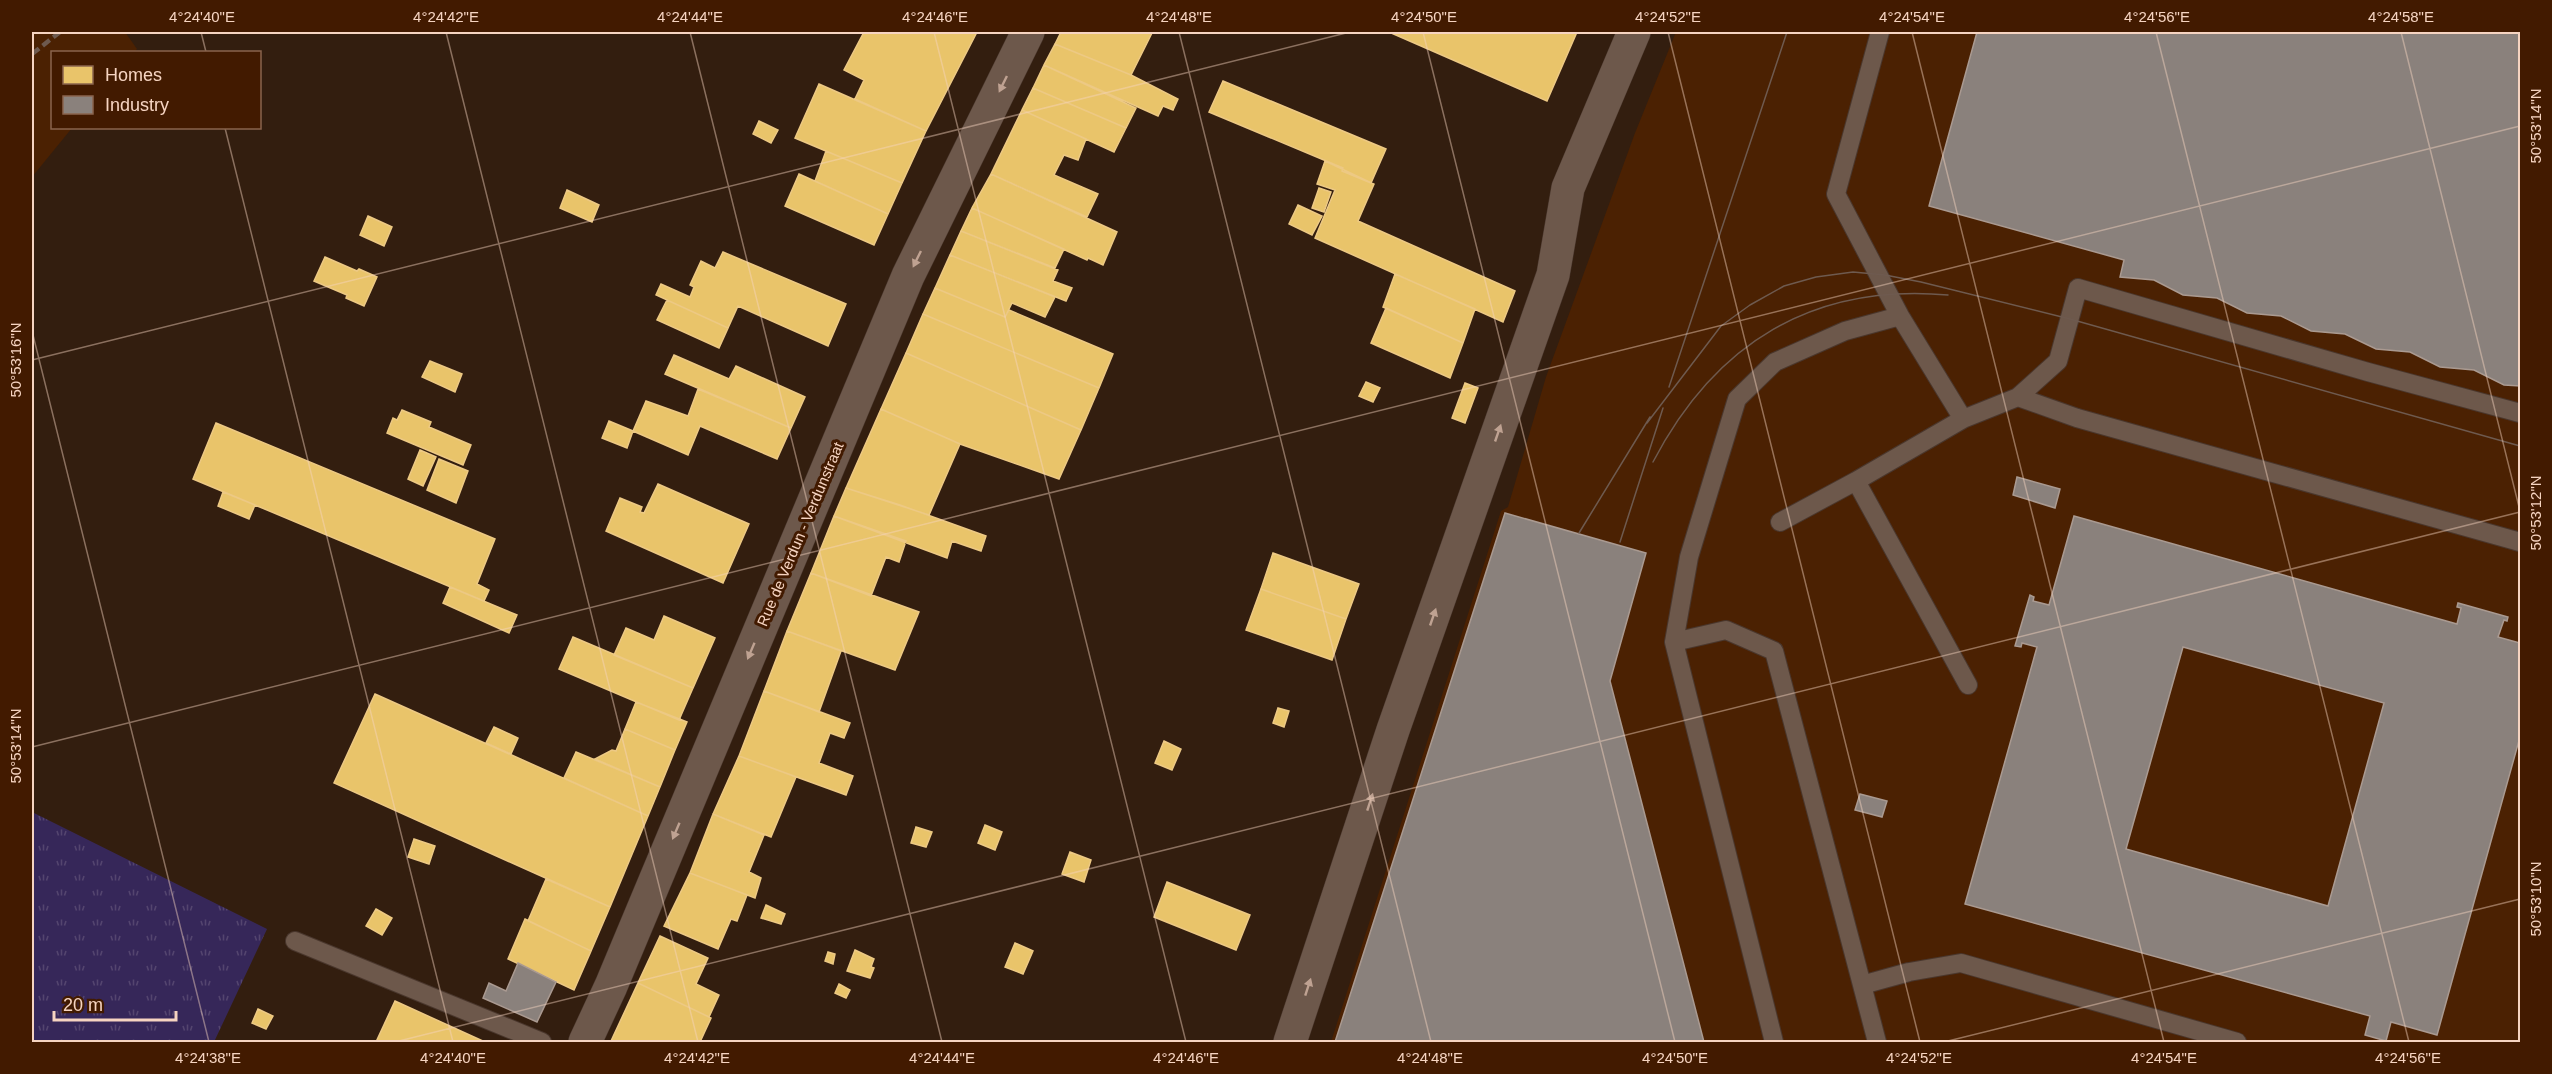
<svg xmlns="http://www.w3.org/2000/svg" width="2552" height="1074" font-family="Arial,sans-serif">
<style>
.built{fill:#4b2102}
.grass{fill:url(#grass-tufts)}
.homes{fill:#e9c46a;stroke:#edc984;stroke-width:1.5}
.industry{fill:#8a817c;stroke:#aa9a91;stroke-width:1.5;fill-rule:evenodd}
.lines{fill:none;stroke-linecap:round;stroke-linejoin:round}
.service-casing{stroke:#4a372d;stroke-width:20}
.minor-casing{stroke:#4a372d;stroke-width:34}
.service{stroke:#6d584b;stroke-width:18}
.minor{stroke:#6d584b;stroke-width:33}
.tram{stroke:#6e5a4f;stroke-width:1.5}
.rail{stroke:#6e5a4f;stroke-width:4.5;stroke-dasharray:9 4.5;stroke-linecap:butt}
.oneway{fill:#bfa292}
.ticks{fill:none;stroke:#f6d4c1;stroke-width:1.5;stroke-opacity:0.45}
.labels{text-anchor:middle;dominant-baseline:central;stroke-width:6;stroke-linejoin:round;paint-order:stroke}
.street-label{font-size:15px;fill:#f6d4c1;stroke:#421a00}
.neatline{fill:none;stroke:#f6d4c1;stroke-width:2}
.ticks-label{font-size:15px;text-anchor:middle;fill:#f6d4c1}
</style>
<defs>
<pattern id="grass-tufts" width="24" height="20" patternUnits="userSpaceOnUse" patternTransform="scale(1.5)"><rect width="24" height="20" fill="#362759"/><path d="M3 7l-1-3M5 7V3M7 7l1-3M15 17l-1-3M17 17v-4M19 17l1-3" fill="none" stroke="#54456f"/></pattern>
</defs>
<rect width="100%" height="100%" fill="#331e0f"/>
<path class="built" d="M32,32H125L137,49L134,52H52V128H72L32,177Z
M1676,32H2520V1042H1331L1501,511L1508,507L1546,377L1635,133Z"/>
<path class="grass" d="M32,812L267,929L214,1042H32Z"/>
<path class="homes" d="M864,32H977L926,131L855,99L864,80L844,70Z
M1061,32H1149L1152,33L1131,75L1055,44Z
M1389,32H1577L1547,101Z
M1055,44L1131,75L1178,99L1173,110L1163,106L1158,116L1044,65Z
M1044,65L1136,108L1126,128L1033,88Z
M1223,81L1386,149L1371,183L1342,171L1343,168L1209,112Z
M819,84L926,131L902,183L795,138Z
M1033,88L1126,128L1114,152L1022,110Z
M1022,110L1086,139L1078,160L1064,155L1054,175L1098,194L1087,217L991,174Z
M759,121L778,130L771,143L753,134Z
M826,151L902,183L888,214L815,181Z
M1325,161L1374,184L1358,221L1515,291L1503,322L1315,238L1335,190L1317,184Z
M799,174L888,214L874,245L785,206Z
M991,174L1117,232L1103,265L1088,258L1087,260L972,208Z
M1319,188L1331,192L1324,212L1312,208Z
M567,190L599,205L592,222L560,208Z
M1298,205L1322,216L1312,235L1289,224Z
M972,208L1064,249L1055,268L961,231Z
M368,216L392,227L384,246L360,235Z
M961,231L1058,270L1053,281L1072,288L1066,301L950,255Z
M723,252L846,304L828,346L738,306L728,328L656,295L661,284L690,297L694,287L690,285L701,261L715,268Z
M950,255L1055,297L1045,317L1012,303L1005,317L935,288Z
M325,257L357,271L359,269L377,277L364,306L346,298L347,295L314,281Z
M1395,274L1475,309L1463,343L1383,307Z
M935,288L1005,317L1009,310L1113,354L1099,388L923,314Z
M667,300L728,328L719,348L657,320Z
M1386,308L1463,343L1450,378L1371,343Z
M923,314L1099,388L1081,430L906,353Z
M906,353L1081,430L1059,479L960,444L881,409Z
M674,355L729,379L736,366L805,397L791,428L665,374Z
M430,361L462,374L455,392L422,377Z
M1366,382L1380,388L1373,402L1359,396Z
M1465,383L1478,388L1465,423L1452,418Z
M698,389L791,428L777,459L700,426L688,455L633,431L646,401L688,416Z
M881,409L960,444L929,515L846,488Z
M402,410L431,422L429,427L471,445L463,465L387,433L393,418L397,420Z
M609,421L633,431L627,448L602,438Z
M216,423L495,539L477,584L489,590L484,601L193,479Z
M420,450L436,457L423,486L408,479Z
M439,459L468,471L456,503L427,490Z
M658,484L749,524L723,583L606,531L620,498L642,507L640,512L644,513Z
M846,488L900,505L986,536L981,551L952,541L947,558L834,516Z
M223,492L255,505L249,519L218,506Z
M834,516L906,541L899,562L886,557L871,596L811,573Z
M1273,553L1359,584L1346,619L1261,589Z
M811,573L919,612L895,670L787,631Z
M450,587L517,615L509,633L443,603Z
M1261,589L1346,619L1332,660L1246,630Z
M664,616L715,638L693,688L614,655L626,628L654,640Z
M787,631L841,651L819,712L764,691Z
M573,637L693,688L679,720L559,669Z
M764,691L850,723L844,738L830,733L819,763L853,776L846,795L739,756Z
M375,694L648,816L610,907L334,783Z
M636,702L687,722L675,750L625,729Z
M1278,708L1289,711L1284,727L1273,723Z
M494,727L518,738L511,754L486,743Z
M625,729L675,750L660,787L595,759L612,750L616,751Z
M1164,741L1181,749L1172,770L1155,763Z
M576,752L660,787L648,816L564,778Z
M739,756L796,777L771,837L713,814Z
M713,814L764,835L749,872L761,878L755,898L690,873Z
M985,825L1002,832L995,850L978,843Z
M916,827L932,832L926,847L911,843Z
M414,839L435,846L429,864L408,857Z
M1070,852L1091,860L1084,882L1062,874Z
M690,873L747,895L737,921L731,919L718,949L664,926Z
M546,879L610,907L591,951L528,921Z
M1167,882L1250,915L1236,950L1154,917Z
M766,905L785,914L781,924L761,918Z
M376,909L392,918L382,935L366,926Z
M525,919L591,951L574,990L508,959Z
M660,936L708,958L696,984L719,995L709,1017L638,983Z
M1015,943L1033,951L1023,974L1005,967Z
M855,950L874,959L871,967L874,968L870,978L847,971Z
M828,952L835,954L833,964L825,961Z
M638,983L711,1018L700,1042L611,1041Z
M839,984L850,990L846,998L835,993Z
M395,1001L485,1042H376Z
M258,1009L273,1016L266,1029L252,1023Z"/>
<path class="industry" d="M1977,32H2520V386L2504,385L2474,370L2440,367L2410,352L2376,349L2345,334L2311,331L2281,316L2247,313L2217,298L2183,295L2154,280L2120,277L2124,260L1929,206Z
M2017,477L2060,489L2055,508L2013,495Z
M1505,513L1646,553L1610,681L1704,1042H1335Z
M2074,516L2457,624L2461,608L2457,607L2458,603L2508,617L2507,621L2504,620L2498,637L2520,643V737L2437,1035L2391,1022L2386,1041L2365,1035L2370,1016L1965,904L2037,647L2022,643L2021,647L2015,646L2030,595L2034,597L2033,601L2049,605ZM2183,647L2384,703L2328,906L2126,849Z
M1860,794L1887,801L1882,817L1855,810Z
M518,963L556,982L537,1022L483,998L489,983L506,991Z"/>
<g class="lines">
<g class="service-casing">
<path id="service" d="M1880,32L1836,194L1900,316L1963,419L2018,397L2058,361L2078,288L2368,372L2520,413
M2018,397L2077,418L2520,542
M1963,419L1856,481L1968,685
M1780,522L1856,481
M1674,642L1726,630L1774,651L1862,985L1909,972L1961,963L2237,1042
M295,941L542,1042
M1862,985L1877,1042
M1774,1042L1674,642L1689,557L1737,399L1775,362L1845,331L1900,316"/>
</g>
<g class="minor-casing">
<path id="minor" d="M585,1042L611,986L908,276L1028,32
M1290,1042L1393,730L1553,275L1568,188L1634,32"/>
</g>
<use href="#service" class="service"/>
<use href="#minor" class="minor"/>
<path class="tram" d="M1669,387L1787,32
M1647,423L1721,326L1750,305L1784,286L1816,277L1853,272L1885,275L1921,282L2070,319L2520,446
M1653,462C1715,343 1813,283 1948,295
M1579,533L1650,417
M1620,542L1663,408"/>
<path class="rail" d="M32,54L60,32"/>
</g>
<defs><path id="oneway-solid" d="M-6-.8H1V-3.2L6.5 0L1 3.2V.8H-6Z" transform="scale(1.5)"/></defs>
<g class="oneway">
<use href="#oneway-solid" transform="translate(1003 84) rotate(116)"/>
<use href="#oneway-solid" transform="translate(917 259) rotate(116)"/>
<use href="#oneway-solid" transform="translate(1498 433) rotate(-71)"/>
<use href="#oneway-solid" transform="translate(1433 617) rotate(-71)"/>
<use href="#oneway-solid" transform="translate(751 651) rotate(113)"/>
<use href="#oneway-solid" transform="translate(1370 802) rotate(-72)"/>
<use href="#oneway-solid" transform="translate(676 831) rotate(113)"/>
<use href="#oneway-solid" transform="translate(1308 987) rotate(-72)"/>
</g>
<path class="ticks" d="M201,32L206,52M446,32L698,1042M690,32L942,1042M934,32L1186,1042M1179,32L1431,1042M1423,32L1675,1042M1668,32L1920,1042M1912,32L2164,1042M2156,32L2409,1042M2401,32L2520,511M225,128L453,1042M32,331L209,1042M32,360L1350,32M32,747L2520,126M395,1042L2520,512M1944,1042L2520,899"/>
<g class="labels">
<g class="street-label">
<text transform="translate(800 534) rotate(-67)">Rue de Verdun - Verdunstraat</text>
</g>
</g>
<rect width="2552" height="1074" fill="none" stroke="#421a00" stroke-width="66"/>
<rect x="51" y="51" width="210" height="78" fill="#421a00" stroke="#8a644d" stroke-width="1.5"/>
<rect x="63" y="66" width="30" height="18" fill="#e9c46a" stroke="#8a644d" stroke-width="1.5"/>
<text x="105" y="81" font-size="18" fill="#f6d4c1">Homes</text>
<rect x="63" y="96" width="30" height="18" fill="#8a817c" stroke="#8a644d" stroke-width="1.5"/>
<text x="105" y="111" font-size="18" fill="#f6d4c1">Industry</text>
<path d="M54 1011v9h122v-9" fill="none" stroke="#f6d4c1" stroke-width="3"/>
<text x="63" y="1011" font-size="18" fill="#f6d4c1" stroke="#421a00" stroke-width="4.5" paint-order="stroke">20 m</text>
<rect x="33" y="33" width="2486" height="1008" class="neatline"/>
<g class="ticks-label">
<text x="202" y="22">4°24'40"E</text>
<text x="446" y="22">4°24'42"E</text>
<text x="690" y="22">4°24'44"E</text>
<text x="935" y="22">4°24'46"E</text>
<text x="1179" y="22">4°24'48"E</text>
<text x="1424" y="22">4°24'50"E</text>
<text x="1668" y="22">4°24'52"E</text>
<text x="1912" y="22">4°24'54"E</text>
<text x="2157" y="22">4°24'56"E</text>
<text x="2401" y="22">4°24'58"E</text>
<text transform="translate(2536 126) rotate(-90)" y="5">50°53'14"N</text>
<text transform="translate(16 360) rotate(-90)" y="5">50°53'16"N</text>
<text transform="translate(2536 513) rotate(-90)" y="5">50°53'12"N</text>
<text transform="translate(16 746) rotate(-90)" y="5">50°53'14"N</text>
<text transform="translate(2536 899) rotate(-90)" y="5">50°53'10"N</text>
<text x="208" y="1063">4°24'38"E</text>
<text x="453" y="1063">4°24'40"E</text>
<text x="697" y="1063">4°24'42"E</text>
<text x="942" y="1063">4°24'44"E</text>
<text x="1186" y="1063">4°24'46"E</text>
<text x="1430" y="1063">4°24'48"E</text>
<text x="1675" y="1063">4°24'50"E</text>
<text x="1919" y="1063">4°24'52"E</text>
<text x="2164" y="1063">4°24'54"E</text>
<text x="2408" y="1063">4°24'56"E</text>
</g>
</svg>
